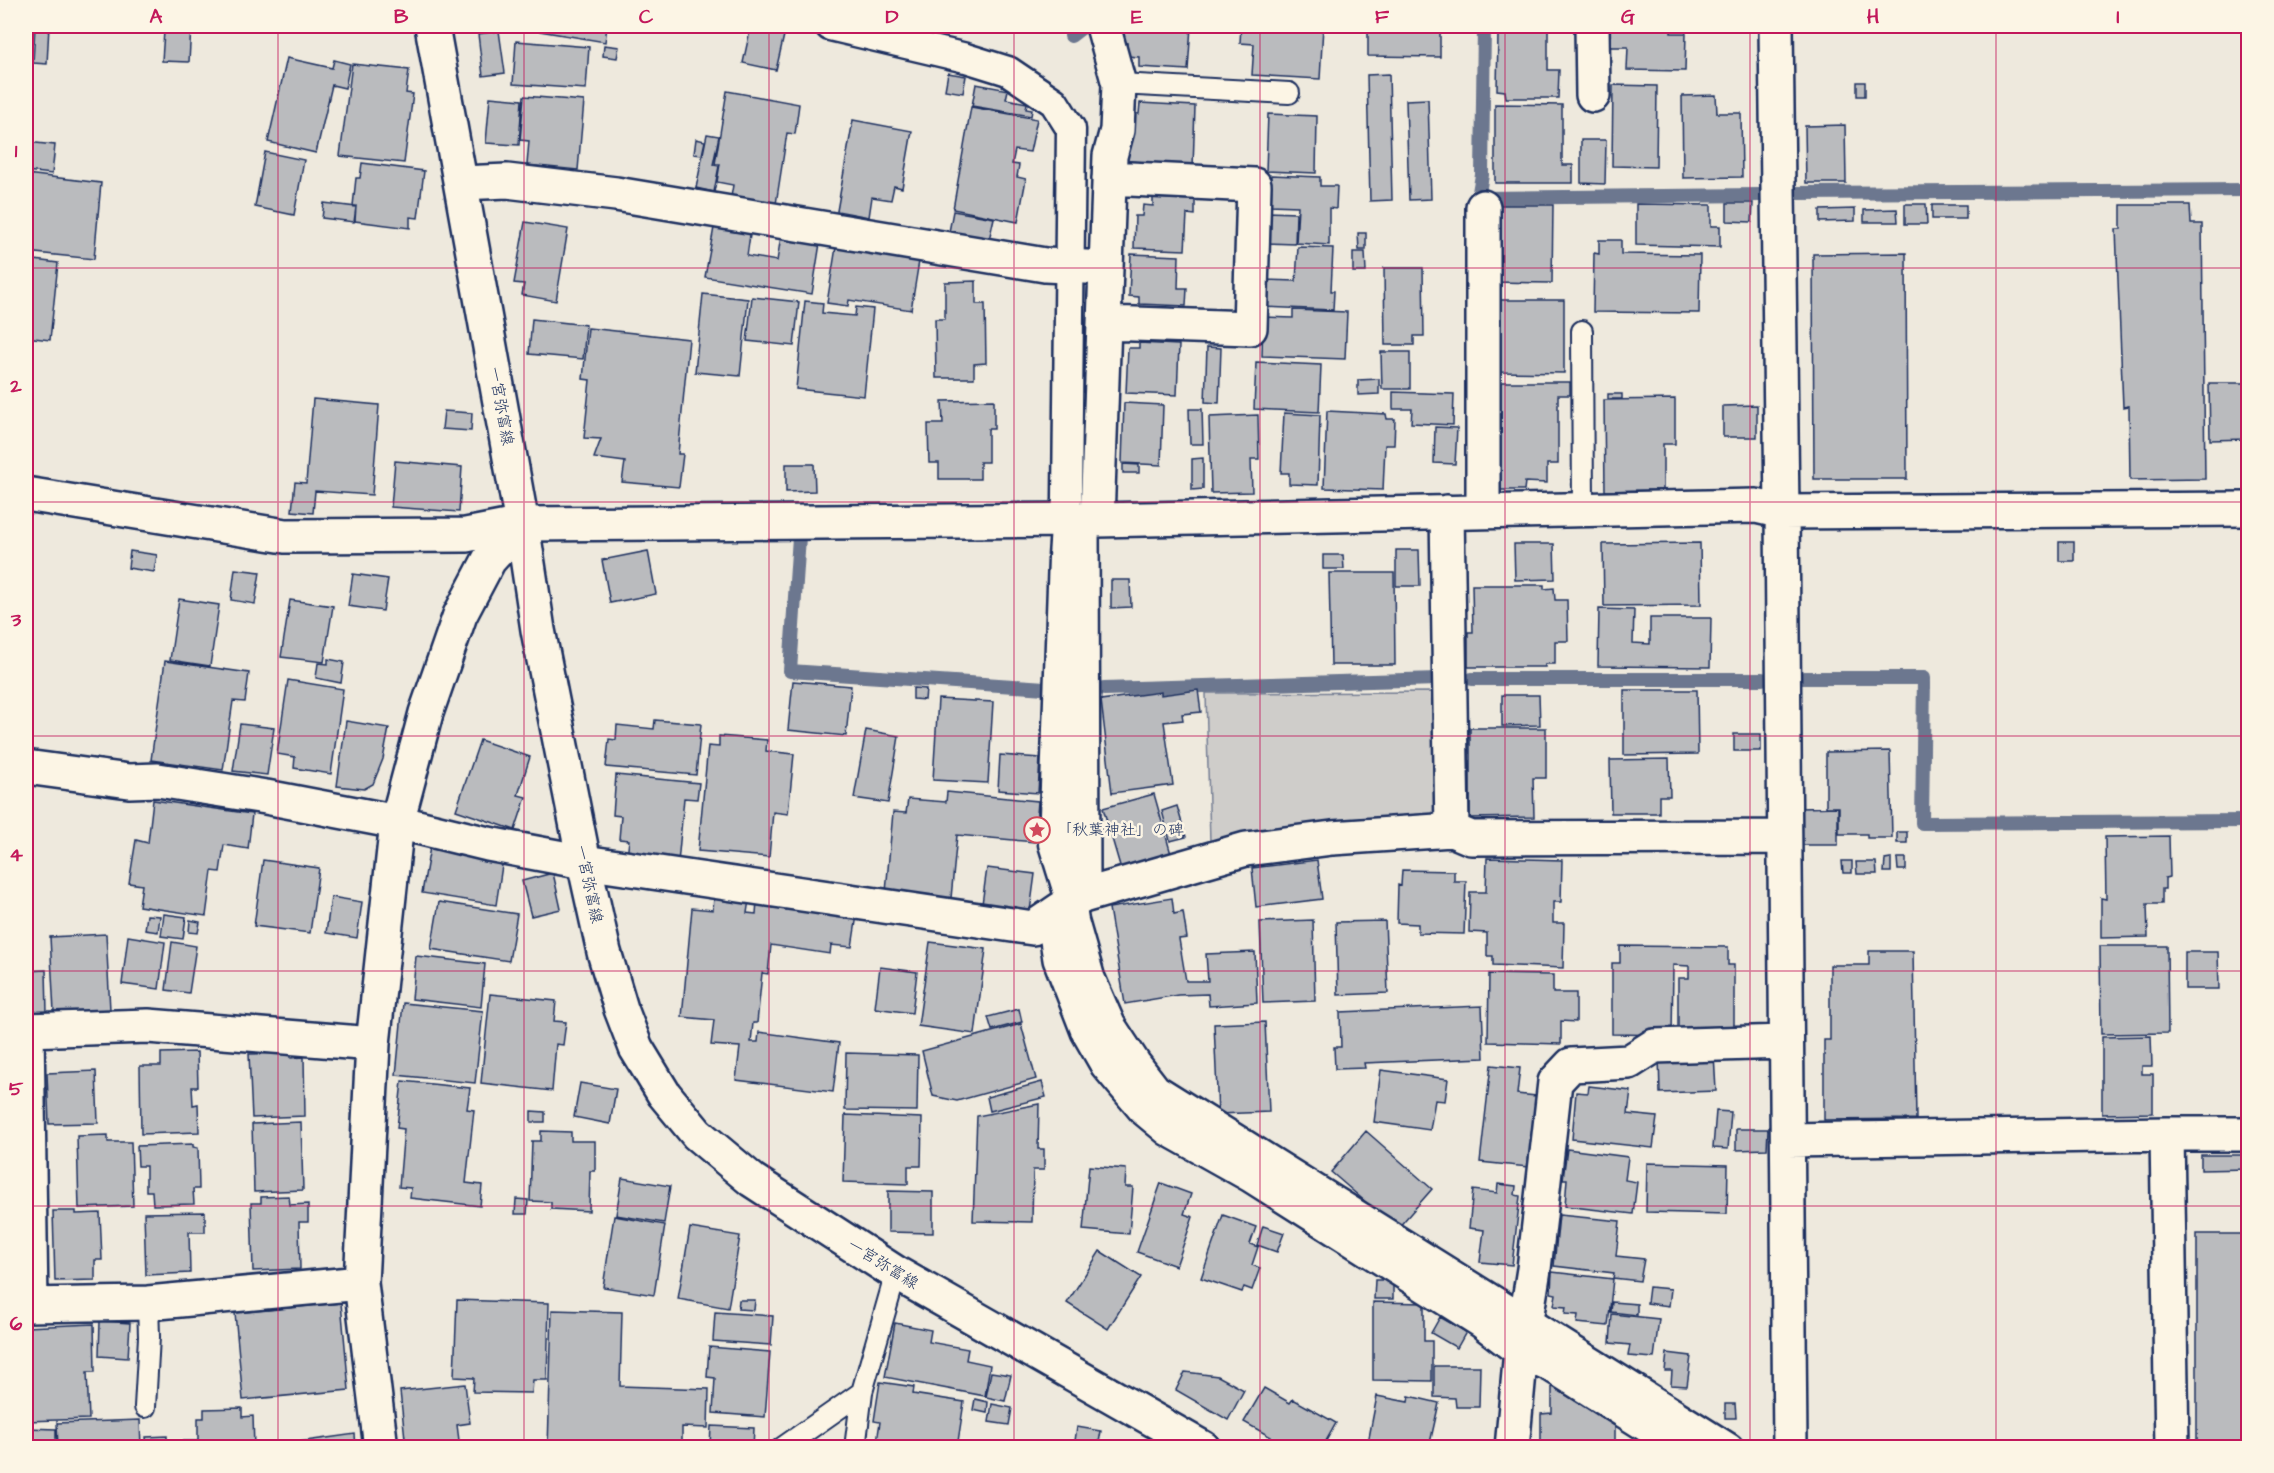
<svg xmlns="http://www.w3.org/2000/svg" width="2274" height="1473" font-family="'Architects Daughter','Klee One',sans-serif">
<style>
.green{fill:#cfcdca;stroke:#757e94;stroke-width:1.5}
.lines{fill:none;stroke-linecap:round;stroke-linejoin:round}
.stream{stroke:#6c778f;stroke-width:14}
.building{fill:#babbbe;stroke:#1b2f5e;stroke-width:1.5}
.service-casing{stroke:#1b2f5e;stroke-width:24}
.pedestrian-casing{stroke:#1b2f5e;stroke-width:33}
.minor-casing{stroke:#1b2f5e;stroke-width:38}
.secondary-casing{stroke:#1b2f5e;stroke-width:38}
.service{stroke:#fcf5e5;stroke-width:20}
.pedestrian{stroke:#fcf5e5;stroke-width:28}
.minor{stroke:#fcf5e5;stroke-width:33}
.secondary{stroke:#fcf5e5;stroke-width:33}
.grid{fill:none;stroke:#c2185b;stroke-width:1.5;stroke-opacity:0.55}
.labels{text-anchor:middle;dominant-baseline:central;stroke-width:5;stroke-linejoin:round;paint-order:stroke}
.street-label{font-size:16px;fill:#1b2f5e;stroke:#fcf5e5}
.poi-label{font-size:16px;fill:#1b2f5e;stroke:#fcf5e5;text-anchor:start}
.neatline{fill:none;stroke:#c2185b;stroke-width:2}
.grid-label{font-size:20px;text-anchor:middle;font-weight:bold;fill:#c2185b}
</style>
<rect width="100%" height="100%" fill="#eee9dd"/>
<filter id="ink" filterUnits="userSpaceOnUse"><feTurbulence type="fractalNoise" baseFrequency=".0167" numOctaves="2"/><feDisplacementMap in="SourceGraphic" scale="12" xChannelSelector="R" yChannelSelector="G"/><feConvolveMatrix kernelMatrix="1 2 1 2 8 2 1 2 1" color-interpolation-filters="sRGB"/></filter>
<g filter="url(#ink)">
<path class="green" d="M1439,692L1438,808L1427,820L1310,823L1210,842L1206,693Z"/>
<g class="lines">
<path class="stream" d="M1484,26L1482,175L1478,198L1759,195
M1071,36L1084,26
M1797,193L2248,190
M799,537L790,671L1045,688
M1802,678H1924L1922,823L2248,821
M1472,679H1762
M1104,689L1438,679"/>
</g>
<path class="building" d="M35,26H49L47,64L33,63Z
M63,26H191L189,62L162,61L164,31Z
M516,26H607L605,42L516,27Z
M751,26L785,31L776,70L743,63Z
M1124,26H1191L1188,70L1139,67V57L1126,56L1127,43H1123Z
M1241,26H1323L1320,79L1252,75L1254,44L1240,43Z
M1368,26H1440V57L1368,56Z
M1506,26H1548V70H1559L1558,98H1506L1505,91L1497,90L1498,34L1506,35Z
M1610,26H1671V33H1686L1685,71L1627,70L1628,47H1610Z
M499,31L505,73L483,76L478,34Z
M516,41L589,47L586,89L513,84Z
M604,45L619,47L617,58L603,56Z
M287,58L332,68L334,60L350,64L345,88L332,85L316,153L268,142Z
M352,64L409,70L406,93L413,94L404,163L340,156Z
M948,73L966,76L963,93L945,90Z
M1389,74L1392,200L1370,201L1367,75Z
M1857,82H1865V96H1857Z
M976,84L1008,90L1006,99L1027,103L1026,109L1032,110L1031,116L972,106Z
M1613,85L1657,86L1656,167L1612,166Z
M727,91L799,104L795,134L787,133L776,204L731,197L733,185L717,182L720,164H715Z
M1716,95L1717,113H1741L1742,177L1683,178L1682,96Z
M524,96L584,101L578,170L527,165L529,141L520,140Z
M490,97L522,100L519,145L486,143Z
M1428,99L1431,199L1409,200L1406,100Z
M1140,103L1195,106L1193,168L1125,165L1127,113L1139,114Z
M1495,104L1562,105V165H1573V183H1495Z
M971,107L1037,119L1030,152L1015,150L1012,164L1019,165L1017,177L1026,179L1018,222L953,209Z
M1268,114L1317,116L1316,173L1266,171Z
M853,120L912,131L902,188L894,186L891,200L872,197L869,217L837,211Z
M1845,125L1846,183H1806L1805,126Z
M707,134L719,136L713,165L719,166L714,192L696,188Z
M696,139L705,141L702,155L694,154Z
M1581,140H1606L1605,184L1581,183Z
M26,142L55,145L52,174L26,171Z
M265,152L304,160L294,215L255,207Z
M362,163L424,171L418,218L410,217V228L355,221L356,206H353L356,178H360Z
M26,174L101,183L94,259L26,252Z
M1271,175L1320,177V186H1337L1336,209L1329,208V245L1296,243L1298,206L1270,205Z
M1153,198L1195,200V215L1187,214L1185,250L1134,248L1135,216H1142L1143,205L1153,206Z
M324,203L356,207L354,222L322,218Z
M1727,203H1753L1752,222L1727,221Z
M1636,204L1711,205V226H1720V247L1636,245Z
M1905,204H1926L1927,224H1905Z
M1494,205H1553L1552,283L1493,282Z
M1932,205H1966V219H1932Z
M2121,205H2190L2191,224H2202L2205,479L2130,480L2129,406L2123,407L2116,229H2121Z
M1855,209V221L1820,222V210Z
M1897,209L1898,222H1864V210Z
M953,211L994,218L989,240L949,232Z
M1267,212L1296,213L1295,244L1266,243Z
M525,222L568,229L556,301L522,295L524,284L514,283Z
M715,222L751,228L747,256L777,261L781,236L820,243L812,294L705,277Z
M1358,233H1366V250H1359Z
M1599,240H1621V254L1700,255L1699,313L1593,312L1594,253L1599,254Z
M837,241L920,255L911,310L849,300L848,306L827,303Z
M1298,247L1333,248L1331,291H1334L1333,310L1263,307L1265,280L1296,281Z
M1353,252H1365L1366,272H1353Z
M1906,253L1907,479H1814L1813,254Z
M1131,254L1179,256L1178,288H1187L1186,306L1139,304V297L1129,296Z
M26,259L58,263L50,340L26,337Z
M1384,268H1423L1424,336H1414V345H1385Z
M976,281V304H985L986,363L974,364V378H936L935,319H945V282Z
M703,294L748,299L740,376L695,372Z
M752,297L799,302L794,346L747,341Z
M1499,300H1564V373L1498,372Z
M805,301L823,303L822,313L855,316L856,307L873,309L864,396L796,389Z
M1293,310L1347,312L1345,359L1262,356L1263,317L1293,318Z
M532,319L586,325L583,359L529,354Z
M588,328L689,339L678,454H683L679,487L622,482L625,462L594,458L601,439L584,438L590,380L583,379Z
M1139,343L1179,345L1177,395L1126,393L1128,348H1139Z
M1207,347L1221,348L1219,403L1205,402Z
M1381,352H1410V389H1382Z
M1256,362L1321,365L1319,412L1254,409Z
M1379,379V394L1358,395V380Z
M1495,382H1570V395H1558V464H1547V483L1525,482L1524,490H1494Z
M2209,383H2248V439L2210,440Z
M1393,392L1454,394L1453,425L1411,423L1412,409H1393Z
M1608,394H1622V399H1608Z
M313,399L379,405L372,495L315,491L313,513L292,511L295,482L306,483Z
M1675,399V444H1663V490L1605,491L1604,400Z
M994,400V429H988V462H980V479H939V463H929L928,424H943L942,401Z
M1124,403L1163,405L1161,465L1122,463Z
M1757,405V437H1723V406Z
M1189,409H1202L1203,444H1190Z
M444,411L472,413L471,431L442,429Z
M1327,411L1386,414L1387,419H1395L1394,445H1385L1383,490L1324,488Z
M1284,413L1320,415L1318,485L1289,484V473H1281Z
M1258,415L1259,459H1251L1252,492L1211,493L1209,417Z
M1435,427L1457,428L1455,464L1434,463Z
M1203,458V489L1192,490V459Z
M395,461L462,467L459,512L391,507Z
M786,464H814L815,491L786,492Z
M1123,464L1139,465V473H1123Z
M2059,542H2074V561H2059Z
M1700,543L1701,605L1604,606L1603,544Z
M1514,544H1554L1555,579L1515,580Z
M1396,550H1419L1420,586H1396Z
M130,551L157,555L154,572L128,568Z
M648,551L656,594L610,603L602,560Z
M1323,555H1343L1344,569H1323Z
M235,569L260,572L255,604L231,600Z
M1329,573H1394L1395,665H1331Z
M353,574L388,579L383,611L348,606Z
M1111,580H1130L1131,607L1111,608Z
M1472,585H1544V589L1554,588L1555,600H1567L1568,641H1555V664H1545V667H1468V632H1473Z
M179,599L219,605L210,666L170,660Z
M290,600L333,606L324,662L281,657Z
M1599,609L1634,610L1633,643L1650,644V618H1711L1710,667L1598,666Z
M328,659L344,662L341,683L316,678L318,663L328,664Z
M165,661L249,673L245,702L233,701L223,770L151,760Z
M288,680L343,689L331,774L294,768L295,757L277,754Z
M793,681L851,686L846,736L788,730Z
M913,688L926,689L925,700L913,699Z
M1198,690L1201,712L1182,714L1183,720L1164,722L1173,785L1112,793L1101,700L1161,692V695Z
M1624,690H1697L1698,754L1624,755Z
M1502,695H1539L1540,725L1502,726Z
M938,699L993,702L988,783L933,780Z
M655,720L701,724L696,775L606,767L609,739L616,740L617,725L654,729Z
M346,721L389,728L383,759L373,784L364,789L337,786Z
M240,724L274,728L267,775L233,771Z
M1470,728H1546V778H1533L1534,817L1470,818Z
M866,730L899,736L888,803L854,798Z
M1734,734H1761V751H1734Z
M719,736L767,740L766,751L794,754L788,814L773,812L769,857L698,851L708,746L719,747Z
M480,740L530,757L518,795L526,797L515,830L456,810Z
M1890,751L1892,838H1867V834H1839V807H1826V752Z
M1000,755L1040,758L1038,793L998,790Z
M1669,759L1670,796H1659V813H1611L1610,760Z
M616,775L699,783L697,799L684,798L678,863L627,858L629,840L619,839L621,816L613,815Z
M947,792L1038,801L1035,842L957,835L951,898L886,892L893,812L906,813L908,799L946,802Z
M1154,794L1171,854L1121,869L1103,808Z
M153,800L252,814L248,849L224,845L220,872L212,871L206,916L139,906L142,885L129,883L136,840L148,843Z
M1177,806L1186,837L1170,841L1162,811Z
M1838,807V845H1801V808Z
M1897,832H1907V843H1897Z
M2169,836L2170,877L2165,878V889H2162V904H2147L2148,937L2101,938V898L2106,899L2105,837Z
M430,847L503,859L496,905L422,893Z
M1487,858L1562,860L1561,902H1553V923H1564L1563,968L1493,965V956H1487V933L1469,932L1470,892H1486Z
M1897,858H1906V870H1898Z
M1891,859V872H1884L1885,860Z
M263,860L319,868L310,933L254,926Z
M1317,860L1322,899L1256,907L1252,868Z
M1842,861H1852V873H1843Z
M1856,862H1876L1877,874H1857Z
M987,868L1035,874L1030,911L982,904Z
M1402,870L1454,871V881H1466L1464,934L1418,933V924L1397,923L1398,885L1401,886Z
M553,873L561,909L531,916L522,881Z
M331,897L362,902L357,938L326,933Z
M714,897L749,900L747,913L756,914L757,901L857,915L852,947L831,945L830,954L771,945L768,974L762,973L757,1023H753L751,1042H758L759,1032L839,1043L833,1092L736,1080L740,1047L711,1045L714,1020L682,1017L692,908L713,910Z
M1172,898L1174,914L1183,912L1187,938L1179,939L1186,981H1208L1206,954L1255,952L1257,1003L1209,1006L1208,994L1178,995L1125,1004L1109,908Z
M439,902L517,914L509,961L431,949Z
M164,914L186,917L183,939L161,936Z
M147,915L160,916L158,932L145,930Z
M190,920L200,922L198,933L189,932Z
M1313,920L1315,1001L1263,1003L1260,922Z
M1385,921L1388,993L1338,995L1336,922Z
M106,934L110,1010L54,1012L50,937Z
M128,936L165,942L159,989L122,984Z
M172,942L196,946L189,993L166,990Z
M930,942L986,949L975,1034L918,1026Z
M1620,946L1728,947V965H1734V1036H1678V978H1689V966L1673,965L1672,1035L1612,1034V963H1620Z
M2100,946H2167L2168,1033L2101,1034Z
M1869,951H1913L1916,1119L1824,1120V1040H1830V965H1869Z
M2185,952H2218L2219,989H2185Z
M416,956L485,964L481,1007L412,999Z
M880,967L917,972L912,1013L875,1008Z
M46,970L47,1014L26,1015V971Z
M1489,974L1553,975V993H1576V1022L1561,1021V1044L1488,1042Z
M490,994L556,1001L554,1021L566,1022L563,1045L556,1044L552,1091L481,1083Z
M403,1003L483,1011L475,1083L396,1075Z
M1482,1006L1484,1058L1364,1063L1365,1068L1335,1069L1334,1047H1341L1340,1012Z
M1019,1009L1022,1022L992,1030L988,1017Z
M1265,1022L1269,1112L1218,1114L1214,1024Z
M1021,1024L1036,1079L957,1101L933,1096L922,1051Z
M2151,1036L2152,1066H2142V1074H2153V1113L2102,1114V1037Z
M197,1052L198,1087H192L193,1105L198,1104L199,1132L141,1134L140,1066H161V1053Z
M291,1053V1058L304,1057L305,1116L252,1118L249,1054Z
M846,1053L918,1055L917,1111L845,1110Z
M1714,1054L1716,1091L1660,1093L1659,1056Z
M1491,1065L1520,1068L1517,1094L1536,1096L1528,1167L1480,1162Z
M1381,1070L1448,1079L1445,1101L1435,1100L1430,1130L1374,1122Z
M96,1071L98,1123L49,1124L47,1073Z
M402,1081L470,1088L467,1109L474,1110L466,1183L482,1185L480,1206L410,1198L411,1188L399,1187L404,1129L397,1128Z
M1042,1082L1046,1097L990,1111L987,1097Z
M580,1083L616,1089L610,1124L574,1117Z
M1589,1086L1631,1091L1628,1114L1657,1117L1653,1148L1572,1139L1576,1092L1588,1093Z
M1039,1104L1038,1149H1044V1170H1033L1032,1222L973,1221L977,1116Z
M531,1111L545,1112V1122H531Z
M1716,1111L1731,1112L1728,1149L1713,1148Z
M845,1115L922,1118L921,1166H908V1184L843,1182Z
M301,1122L303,1190L254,1192L252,1124Z
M1736,1129H1768L1767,1149L1736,1150Z
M541,1131L571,1132V1141H595V1171H590L589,1211L551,1209V1202L530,1201L532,1141H541Z
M1366,1131L1432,1189L1397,1229L1331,1172Z
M108,1135V1142H131L133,1206L79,1208L77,1136Z
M193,1144V1147L198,1148L199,1189H193L194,1204L153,1205L152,1191H146V1166H138L137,1146Z
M1567,1149L1628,1157L1625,1180L1637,1182L1633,1214L1565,1206L1567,1179H1563Z
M2201,1155H2248V1169L2201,1170Z
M1647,1163L1728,1165L1727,1214L1646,1212Z
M1089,1166L1126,1169L1125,1187H1133L1129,1234L1083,1230Z
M622,1178L670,1186L664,1223L616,1215Z
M1161,1183L1191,1194L1184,1214L1193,1217L1176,1266L1137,1252Z
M1498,1184L1516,1186L1515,1195L1520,1196L1512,1265L1480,1262L1484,1230L1469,1228L1473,1190L1497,1193Z
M888,1191L933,1192V1233L888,1232Z
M289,1196L290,1205L308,1204V1222H299L300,1269L253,1271L251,1203H261V1197Z
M516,1199L528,1200L527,1214H515Z
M53,1211H76V1214L100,1213L102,1260H95V1280L55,1281Z
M205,1212V1232H189L190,1273L146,1275L144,1213Z
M1223,1215L1256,1227L1250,1244L1258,1247L1252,1265L1260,1268L1252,1290L1244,1287L1242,1292L1201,1278Z
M1559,1215L1620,1221L1616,1256L1644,1259L1640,1281L1613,1278L1614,1273L1554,1266Z
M614,1216L665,1225L654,1295L603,1287Z
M2246,1221H2248V1234H2246Z
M1263,1226L1284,1233L1277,1252L1257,1245Z
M690,1228L740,1236L728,1308L678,1299Z
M2197,1234H2248V1448H2197Z
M1100,1251L1141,1277L1108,1329L1067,1303Z
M1552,1272L1613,1279L1608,1326L1577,1323L1578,1315L1565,1314L1566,1307L1554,1306L1556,1294L1551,1293Z
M1375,1280H1393V1299H1374Z
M1649,1287L1671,1289L1669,1306L1647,1303Z
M457,1300L549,1303L547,1380H533L532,1393L473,1392L474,1378L454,1377Z
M739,1300H755L754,1310L738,1309Z
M1373,1302L1424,1303V1341H1432V1381L1373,1380Z
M1612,1302L1637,1304V1315L1611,1312Z
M341,1303L349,1390L243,1400L235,1313Z
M552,1310L622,1312L620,1386L709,1389L708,1428L682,1427V1448H548Z
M715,1312L773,1316L771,1345L713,1341Z
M1612,1314L1659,1319L1654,1358L1628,1356L1630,1345L1610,1343Z
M1440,1317L1466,1332L1457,1348L1431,1333Z
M100,1321L130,1323L128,1358L99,1356Z
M895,1323L931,1330L929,1342L968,1349L966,1360L990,1365L985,1396L885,1377Z
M94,1324L95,1372H87L89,1419L26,1421V1327Z
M709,1347L770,1352L765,1417L713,1413L715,1378L707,1377Z
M1667,1353L1691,1356L1687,1386L1671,1385L1672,1371H1665Z
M1434,1366H1480L1479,1407H1456L1455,1398L1434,1397Z
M991,1372L1011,1375L1005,1401L986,1397Z
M1185,1372L1218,1376L1244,1390L1228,1420L1176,1390Z
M880,1382L914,1387L913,1394L964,1402L957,1448H876L880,1422L874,1421Z
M465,1384L470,1423L457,1425L460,1448H406L400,1391Z
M1552,1386L1615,1426V1448H1541V1414L1552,1413Z
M1264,1388L1290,1403L1293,1399L1336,1423L1322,1448H1275L1267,1443L1271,1437L1244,1422Z
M1377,1396L1408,1402L1409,1396L1439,1403L1430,1443L1425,1442L1424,1448H1367Z
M975,1399L988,1402L987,1413L973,1410Z
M992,1404L1012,1408L1009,1425L989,1422Z
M1725,1404H1735L1736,1418H1725Z
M242,1408V1417L253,1416L254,1448H182L181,1441H198V1418H204V1409Z
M140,1420L141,1448H58L57,1423Z
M711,1426L754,1428L753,1448L710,1446Z
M1077,1427L1101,1431L1098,1448H1074Z
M26,1428L56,1429V1448H26Z
M355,1434L356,1448H300L299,1442Z
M167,1436V1448H147L146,1437Z"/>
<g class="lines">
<g class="service-casing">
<path id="service" d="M1119,84L1289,93
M1582,331L1583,509
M145,1407L149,1337L148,1303
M782,1448L862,1392
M855,1448L862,1392L896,1273"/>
</g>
<g class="pedestrian-casing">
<path id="pedestrian" d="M830,26L966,58L1008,71L1054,102L1071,129L1067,499L1063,557L1053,844L1071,902L1074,921L1090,977L1111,1025L1136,1063L1156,1089L1729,1448"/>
</g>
<g class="minor-casing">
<path id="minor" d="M1592,26L1593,95
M1776,26L1782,512L1790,1448
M461,183L507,181L616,194L1045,265L1106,268
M1483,207V511
M1106,323L1250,328L1254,185L1109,178
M26,494L285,536L466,535L522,524L1097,520L1756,506L1782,512L2248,509
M1447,512L1452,830
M1097,520L1110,156L1117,130L1119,84L1103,26
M26,767L129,781L158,780L266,797L397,822L488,844L584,862L1033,928C1050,917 1065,905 1083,896L1082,521
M1083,896L1246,849L1332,838L1452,830L1471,838L1784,837
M1053,915L1060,959L1088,1031L1107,1064L1145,1109L1169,1129L1251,1175L1482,1321L1521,1351L1552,1365L1684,1448
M26,1030L148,1026L373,1044
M27,1030L31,1305
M2167,1134H2248
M1788,1140L2167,1134L2172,1448
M26,1305L148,1303L361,1283
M381,1448L361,1283L373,1044L397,822L426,713L460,615L489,560L522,524
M1512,1448L1521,1351L1534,1269L1555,1082L1571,1065L1629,1062L1654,1046L1785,1042"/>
</g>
<g class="secondary-casing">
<path id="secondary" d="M432,26L522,524L538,630L584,862L604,952L621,1009L636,1048L664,1094L697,1134L752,1180L896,1273L1203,1448"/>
</g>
<use href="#service" class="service"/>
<use href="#pedestrian" class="pedestrian"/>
<use href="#minor" class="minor"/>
<use href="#secondary" class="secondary"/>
</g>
</g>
<path class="grid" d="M278,26V1448M524,26V1448M769,26V1448M1014,26V1448M1260,26V1448M1505,26V1448M1750,26V1448M1996,26V1448M26,268H2248M26,502H2248M26,736H2248M26,971H2248M26,1206H2248"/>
<defs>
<g id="sight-ring" transform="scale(1.35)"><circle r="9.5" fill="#fcf5e5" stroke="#d1495b" stroke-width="1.5"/><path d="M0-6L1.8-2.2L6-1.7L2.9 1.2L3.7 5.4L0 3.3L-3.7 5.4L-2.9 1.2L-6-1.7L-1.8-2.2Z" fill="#d1495b"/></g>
</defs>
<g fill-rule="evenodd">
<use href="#sight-ring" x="1037" y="830"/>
</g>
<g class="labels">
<g class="street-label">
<text transform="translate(501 406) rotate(80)">一宮弥富線</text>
<text transform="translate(589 884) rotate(78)">一宮弥富線</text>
<text transform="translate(883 1264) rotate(32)">一宮弥富線</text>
</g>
<g class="poi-label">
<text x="1056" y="830">「秋葉神社」の碑</text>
</g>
</g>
<rect width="2274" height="1473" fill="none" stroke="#fcf5e5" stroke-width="66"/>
<rect x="33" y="33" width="2208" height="1407" class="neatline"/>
<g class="grid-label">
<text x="156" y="23">A</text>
<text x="401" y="23">B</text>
<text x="646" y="23">C</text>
<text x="892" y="23">D</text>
<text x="1137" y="23">E</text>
<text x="1382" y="23">F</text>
<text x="1628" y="23">G</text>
<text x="1873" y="23">H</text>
<text x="2118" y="23">I</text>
<text x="16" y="157">1</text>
<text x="16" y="392">2</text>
<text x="16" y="626">3</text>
<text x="16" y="861">4</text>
<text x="16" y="1095">5</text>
<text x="16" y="1330">6</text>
</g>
</svg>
